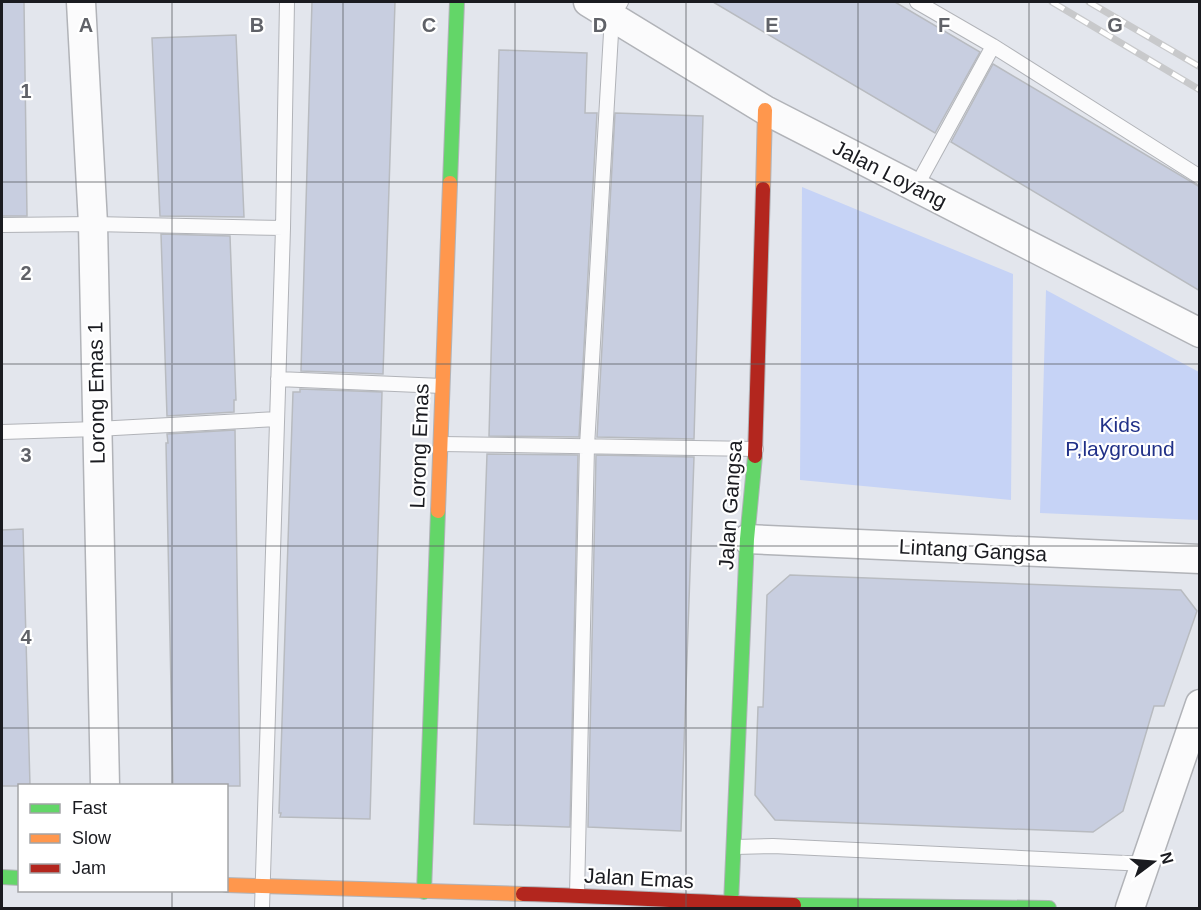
<svg xmlns="http://www.w3.org/2000/svg" width="1201" height="910" font-family="Arial,sans-serif">
<style>
.green{fill:#c6d3f6}
.building{fill:#c8cee0;stroke:#b8bbc0;stroke-width:1.5}
.lines{fill:none;stroke-linecap:round;stroke-linejoin:round}
.lane-casing{stroke:#b1b3b8;stroke-width:16}
.street-casing{stroke:#b1b3b8;stroke-width:31}
.fast-casing{stroke:#b1b3b8;stroke-width:16}
.slow-casing{stroke:#b1b3b8;stroke-width:16}
.jam-casing{stroke:#b1b3b8;stroke-width:16}
.lane{stroke:#fbfbfc;stroke-width:14}
.street{stroke:#fbfbfc;stroke-width:28}
.fast{stroke:#63d668;stroke-width:14}
.slow{stroke:#ff974d;stroke-width:14}
.jam{stroke:#b3261e;stroke-width:14}
.rail-casing{stroke:#c8c9cb;stroke-width:7}
.rail{stroke:#fff;stroke-width:4.5;stroke-dasharray:14;stroke-linecap:butt}
.grid{fill:none;stroke:#606268;stroke-width:1.5;stroke-opacity:0.55}
.labels{text-anchor:middle;dominant-baseline:central;stroke-width:4.5;stroke-linejoin:round;paint-order:stroke}
.street-label{font-size:21px;fill:#1a1b20;stroke:#fff}
.park-label{font-size:21px;fill:#213188;stroke:#fff}
.grid-label{font-size:20px;text-anchor:middle;font-weight:bold;fill:#606268;stroke:#fff;stroke-width:4.5;stroke-linejoin:round;paint-order:stroke}
</style>
<rect width="100%" height="100%" fill="#e3e6ed"/>
<path class="green" d="M802,187L1013,274L1011,500L800,480Z
M1046,290L1199,372V520L1040,513Z"/>
<path class="building" d="M2,2H24L27,216H2Z
M312,2H395L383,374L301,371Z
M713,2H895L980,52L935,133Z
M236,35L244,217L160,216L152,38Z
M499,50L587,53L585,113H597L579,437L489,436Z
M993,64L1200,187V291L951,142Z
M615,113L703,116L694,439L597,437Z
M161,234L230,236L236,400H234V412L167,416Z
M300,389L382,392L370,819L280,817L281,813H279L293,392H300Z
M235,430L240,786H173L166,443H168L167,434Z
M487,454L578,455L570,827H567L474,824Z
M596,455L694,457L681,831L588,827Z
M23,529L30,786H2V530Z
M790,575L1181,590L1197,611L1164,706H1154L1123,811L1093,832L775,820L755,795L758,707H763L767,595Z"/>
<g class="lines">
<g class="lane-casing">
<path id="lane" d="M917,2L993,46L1200,177
M916,187L993,46
M2,225L93,224L283,228
M278,379L442,386
M2,432L97,429L277,419
M441,444L756,449
M735,847L773,846L1146,864
M577,895L587,446L612,16L621,2
M262,908L283,228L287,2"/>
</g>
<g class="street-casing">
<path id="street" d="M81,2L93,224L105,786
M588,2L765,110L1200,333
M747,539L1200,559
M1130,908L1200,704"/>
</g>
<g class="fast-casing">
<path id="fast" d="M450,183L457,2
M2,877L20,878
M424,892L438,511
M731,904L747,539L755,456
M794,905L1049,908"/>
</g>
<g class="slow-casing">
<path id="slow" d="M763,189L765,110
M438,511L450,183
M226,885L523,894"/>
</g>
<g class="jam-casing">
<path id="jam" d="M755,456L763,189
M523,894C614,896 704,903 794,905"/>
</g>
<use href="#lane" class="lane"/>
<use href="#street" class="street"/>
<use href="#fast" class="fast"/>
<use href="#slow" class="slow"/>
<use href="#jam" class="jam"/>
<g class="rail-casing">
<path id="rail" d="M1052,2L1200,90
M1089,2L1200,67"/>
</g>
<use href="#rail" class="rail"/>
</g>
<path class="grid" d="M172,2V786M343,2V908M515,2V908M686,2V908M858,2V908M1029,2V908M2,182H1200M2,364H1200M2,546H1200M2,728H1200M172,890V908"/>
<g class="labels">
<g class="street-label">
<text transform="translate(890 174) rotate(27)">Jalan Loyang</text>
<text transform="translate(96 393) rotate(-91)">Lorong Emas 1</text>
<text transform="translate(419 446) rotate(-88)">Lorong Emas</text>
<text transform="translate(730 505) rotate(-86)">Jalan Gangsa</text>
<text transform="translate(973 550) rotate(3)">Lintang Gangsa</text>
<text transform="translate(639 878) rotate(3)">Jalan Emas</text>
</g>
<g class="park-label">
<text x="1120" y="424">Kids<tspan x="1120" dy="24">P,layground</tspan></text>
</g>
</g>
<g class="grid-label">
<text x="86" y="32">A</text>
<text x="257" y="32">B</text>
<text x="429" y="32">C</text>
<text x="600" y="32">D</text>
<text x="772" y="32">E</text>
<text x="944" y="32">F</text>
<text x="1115" y="32">G</text>
<text x="26" y="98">1</text>
<text x="26" y="280">2</text>
<text x="26" y="462">3</text>
<text x="26" y="644">4</text>
</g>
<rect width="1201" height="910" fill="none" stroke="#1a1b20" stroke-width="6"/>
<rect x="18" y="784" width="210" height="108" fill="#ffffff" stroke="#a3a4a6" stroke-width="1.5"/>
<rect x="30" y="804" width="30" height="9" fill="#63d668" stroke="#a3a4a6" stroke-width="1.5"/>
<text x="72" y="814" font-size="18" fill="#1a1b20">Fast</text>
<rect x="30" y="834" width="30" height="9" fill="#ff974d" stroke="#a3a4a6" stroke-width="1.5"/>
<text x="72" y="844" font-size="18" fill="#1a1b20">Slow</text>
<rect x="30" y="864" width="30" height="9" fill="#b3261e" stroke="#a3a4a6" stroke-width="1.5"/>
<text x="72" y="874" font-size="18" fill="#1a1b20">Jam</text>
<g transform="translate(1153 862) rotate(74)" stroke="#ffffff" stroke-width="4.5" paint-order="stroke">
<path d="M0-4.5L10 22L0 15L-10 22Z" fill="#1a1b20"/>
<text y="-9" font-size="16" font-weight="bold" text-anchor="middle" fill="#1a1b20">N</text>
</g>
</svg>
